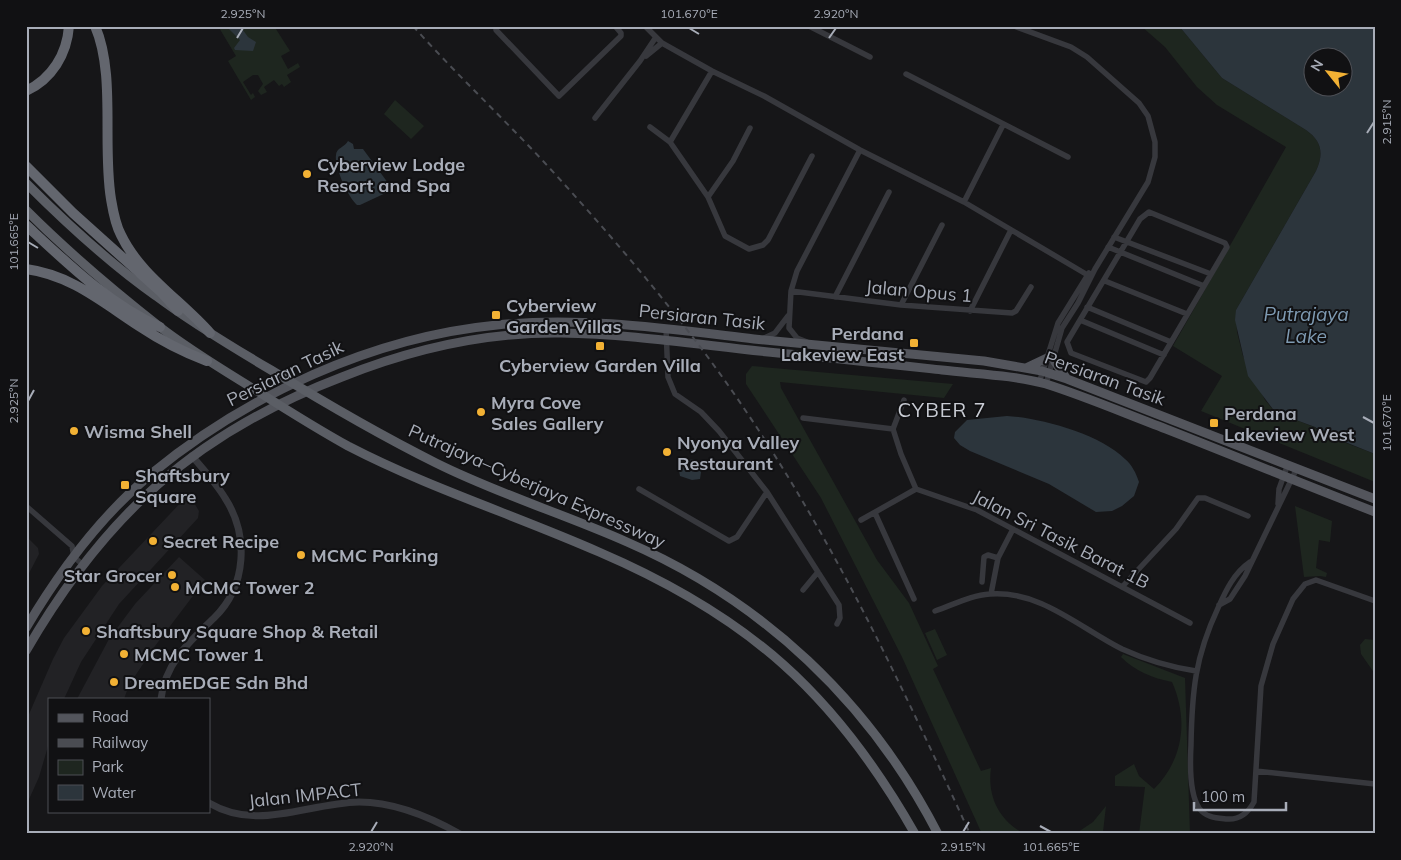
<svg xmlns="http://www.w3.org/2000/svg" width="1401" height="860" font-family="Mulish,sans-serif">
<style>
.built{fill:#222225}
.green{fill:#1e261f}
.water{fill:#2c353c;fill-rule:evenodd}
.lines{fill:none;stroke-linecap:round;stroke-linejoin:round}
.minor{stroke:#37383d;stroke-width:5.5}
.tertiary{stroke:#37383d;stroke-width:7}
.primary{stroke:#53555c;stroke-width:9}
.trunk{stroke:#5b5e65;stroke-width:9}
.motorway{stroke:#63666e;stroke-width:10}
.rail{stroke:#4a4c52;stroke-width:2;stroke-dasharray:6 5;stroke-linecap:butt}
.ticks{fill:none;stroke:#a8adb8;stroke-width:2}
.poi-dot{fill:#f2b134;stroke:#111113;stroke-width:2}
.labels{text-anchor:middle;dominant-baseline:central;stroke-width:4;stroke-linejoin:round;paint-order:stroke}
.poi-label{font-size:18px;font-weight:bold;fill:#a8adb8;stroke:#111113;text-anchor:start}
.street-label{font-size:18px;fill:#a8adb8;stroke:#111113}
.water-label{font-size:19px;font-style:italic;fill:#7f9bb3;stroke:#111113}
.quarter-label{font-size:20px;letter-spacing:1px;fill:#c9ccd4;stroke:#111113}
.neatline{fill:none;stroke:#a8adb8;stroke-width:2}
.ticks-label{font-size:12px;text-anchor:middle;fill:#a8adb8}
</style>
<rect width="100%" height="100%" fill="#161618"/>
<path class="built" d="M190,496L199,511L198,518L119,604L81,662L64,699H49V743L39,777L26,806V721L53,659L64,638L102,586L186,497Z
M26,536L38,548L39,554L26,579Z
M179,557L205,580L155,646L129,685L124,699H77L109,639L135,604Z"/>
<path class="green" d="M218,26H274L290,51L281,56L288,69L298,63L300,67L287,75L291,82L284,87L282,84L279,86L274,80L264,87L267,92L261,95L258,91L263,84L258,75H253L243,82L251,95L253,93L255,97L251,100L228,61L236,56Z
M1141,26H1179L1222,78L1306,130C1322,141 1324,154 1316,171L1236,310L1237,332L1243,356L1265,400L1275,412L1283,418L1296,420L1314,427L1325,435L1375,454V482L1201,411L1222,376L1173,346L1286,147L1217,105L1197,87L1165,47Z
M395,100L424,126L411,139L384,114Z
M752,366L953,384L944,398L780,382L781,388L877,560L909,603L938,666L933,669L981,771L991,768C987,796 999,821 1025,834H982L902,657L821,498L746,384V374Z
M1295,506L1332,521L1330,542L1319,540L1316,568L1327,573L1326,577L1320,576L1304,577Z
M935,629L947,655L937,660L925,633Z
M1365,639L1375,640V674L1361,654L1360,645Z
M1123,654L1185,678L1190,834H1139L1145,787L1115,786V776L1134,764L1139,776L1154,789C1183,760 1189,720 1172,682C1152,678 1135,671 1121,657Z
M1106,806L1103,832L1119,834H1075L1093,822Z"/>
<path class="water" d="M226,26H240L248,37L256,42L253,51L235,50L234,48L240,40Z
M1179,26H1375V454L1325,434L1315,427L1296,420L1283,418L1275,412L1248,376L1235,320L1236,310L1316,171C1324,154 1322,141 1306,130L1222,78ZM1314,58H1344V88H1314Z
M348,141L353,144L354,149H363L391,187L390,191L360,205H357C348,197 334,167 336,155C336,148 345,147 348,141Z
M1007,416C1041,418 1100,434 1125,459C1132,465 1136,473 1139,482L1134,496L1122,506L1112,511L1096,512L1049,484L970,451L960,445L954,438L955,432L967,420Z
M695,459L701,472L700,479L692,480L680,476L678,465L683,461Z"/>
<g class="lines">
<path class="minor" d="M496,26V30L559,96L621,36V33L615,26
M645,26L662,43L712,71L764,96L860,150L964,202L1091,277
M809,26L870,57
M1014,26L1071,47L1087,57L1139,103L1148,116L1155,142V157L1148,182L1095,269L1078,303L1062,328L1046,384
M646,56L662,43
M906,74L1068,157
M595,118L640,61L656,37
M650,127L670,142L708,197L725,236L749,249L763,245L768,240L812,156
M670,142L712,71
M708,197L733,161L750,128
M964,202L1003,125
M1149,212L1225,243L1227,247L1150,378L1146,382L1071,353L1067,342L1140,219Z
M1114,237L1211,274
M1108,247L1204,286
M1105,281L1187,314
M791,291L901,305L1012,313L1016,311L1031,287
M835,297L889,192
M901,305L942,225
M1087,307L1171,342
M970,311L1011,230
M1080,320L1164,355
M666,329L668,377L675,394L701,412L719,431L767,492L839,605L840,618L837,624
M762,339L775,333L788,316
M807,342L797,338L789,328L791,291L797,271L860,150
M1039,383L1058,323L1089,273
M904,400L893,429L901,454L916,489
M803,418L893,429
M639,489L729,541L737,537L767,492
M916,489L977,510L1190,623
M1278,504L1279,489L1288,464
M26,506L72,546L74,557L82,564
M875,513L914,599
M861,520L916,489
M1250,562C1234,573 1226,590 1218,608C1195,657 1192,691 1191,745C1190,763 1189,793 1199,808C1206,818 1217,818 1227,819C1240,820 1248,813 1254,802L1261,686L1273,644L1293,599L1305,584L1316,580L1375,601
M982,582L984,557L988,555L998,558
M1122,587L1176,529L1198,498H1205L1248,516
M803,590L818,572
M991,594L998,558L1013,529
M1219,605L1230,599L1245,576L1297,468
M935,611C953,605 971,595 990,594C1040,590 1080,628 1122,649C1146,660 1170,667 1196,671
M1256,771L1375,784"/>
<path class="tertiary" d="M161,699C165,663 190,641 214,618C247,586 249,535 225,498C216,483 203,469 192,456
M209,803C258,832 307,803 359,802C394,802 430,817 460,834"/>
<path class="primary" d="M1052,355L1055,362L1067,379
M1028,367L1047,358
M26,628C59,572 101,516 151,474C247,395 373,337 497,325C582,316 669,329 754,339C830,347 907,353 984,361L1042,371L1067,379L1375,499
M26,651C104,516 195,433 342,377C412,349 485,332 561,333C633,334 706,346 778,353C833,358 887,364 942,370C976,374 1013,375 1046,384C1087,397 1126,414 1166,429C1235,456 1305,485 1375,512"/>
<path class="trunk" d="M26,183C67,224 109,263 156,296C192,323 232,347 271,370C325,403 380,435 436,463C498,494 564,514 627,542C763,601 870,702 938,834
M26,210C68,252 114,291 160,327C191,351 225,371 257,391C287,410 317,429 348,446C429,488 515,515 599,552C748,616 835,693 915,834"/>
<path class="motorway" d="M95,26C116,74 102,145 111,199C113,211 115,224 121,235C140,275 182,301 210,333
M26,91C52,79 67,54 69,26
M26,166L73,213L161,292L178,311
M26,225C67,263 110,305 160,327
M26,269C71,275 102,302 139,326C160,340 183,352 207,361"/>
<path class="rail" d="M413,26C455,73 501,116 544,162C601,224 657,289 707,356C816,503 894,668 970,834"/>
</g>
<path class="ticks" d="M689,28L699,34M237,38L243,28M829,38L836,28M1367,133L1374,122M28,242L38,248M28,401L34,390M1363,417L1374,423M1040,826L1051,832M371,832L377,822M963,832L969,822"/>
<g class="poi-dot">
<circle cx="307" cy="174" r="5"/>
<rect x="491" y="310" width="10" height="10" rx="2.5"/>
<rect x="909" y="338" width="10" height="10" rx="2.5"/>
<rect x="595" y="341" width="10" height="10" rx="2.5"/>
<circle cx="481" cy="412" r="5"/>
<rect x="1209" y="418" width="10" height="10" rx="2.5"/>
<circle cx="74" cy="431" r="5"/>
<circle cx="667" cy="452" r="5"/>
<rect x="120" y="480" width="10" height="10" rx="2.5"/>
<circle cx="153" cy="541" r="5"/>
<circle cx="301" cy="555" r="5"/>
<circle cx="172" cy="575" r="5"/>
<circle cx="175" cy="587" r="5"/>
<circle cx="86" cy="631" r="5"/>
<circle cx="124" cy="654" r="5"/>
<circle cx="114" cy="682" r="5"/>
</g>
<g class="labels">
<g class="poi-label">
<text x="317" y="164">Cyberview Lodge<tspan x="317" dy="21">Resort and Spa</tspan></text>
<text x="506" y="305">Cyberview<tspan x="506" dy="21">Garden Villas</tspan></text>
<text x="904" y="333" text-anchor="end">Perdana<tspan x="904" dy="21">Lakeview East</tspan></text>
<text x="600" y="365" text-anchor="middle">Cyberview Garden Villa</text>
<text x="491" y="402">Myra Cove<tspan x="491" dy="21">Sales Gallery</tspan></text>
<text x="1224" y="413">Perdana<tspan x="1224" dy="21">Lakeview West</tspan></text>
<text x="84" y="431">Wisma Shell</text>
<text x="677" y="442">Nyonya Valley<tspan x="677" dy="21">Restaurant</tspan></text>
<text x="135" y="475">Shaftsbury<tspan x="135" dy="21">Square</tspan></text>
<text x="163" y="541">Secret Recipe</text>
<text x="311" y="555">MCMC Parking</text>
<text x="162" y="575" text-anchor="end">Star Grocer</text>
<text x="185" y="587">MCMC Tower 2</text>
<text x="96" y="631">Shaftsbury Square Shop &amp; Retail</text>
<text x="134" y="654">MCMC Tower 1</text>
<text x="124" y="682">DreamEDGE Sdn Bhd</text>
</g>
<g class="street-label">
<text transform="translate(919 291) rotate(5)">Jalan Opus 1</text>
<text transform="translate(702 317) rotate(6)">Persiaran Tasik</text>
<text transform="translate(285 373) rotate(-26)">Persiaran Tasik</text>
<text transform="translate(1105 378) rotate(20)">Persiaran Tasik</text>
<text transform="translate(537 486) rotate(24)">Putrajaya–Cyberjaya Expressway</text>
<text transform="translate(1061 539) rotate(27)">Jalan Sri Tasik Barat 1B</text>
<text transform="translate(305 795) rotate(-6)">Jalan IMPACT</text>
</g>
<g class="water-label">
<text x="1306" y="314">Putrajaya<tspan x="1306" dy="22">Lake</tspan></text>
</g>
<g class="quarter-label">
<text x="942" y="409">CYBER 7</text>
</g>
</g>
<rect width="1401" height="860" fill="none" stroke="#111113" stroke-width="55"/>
<rect x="48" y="698" width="162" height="115" fill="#111113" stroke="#4d4f55"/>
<rect x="58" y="714" width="25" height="8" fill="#53555c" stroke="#4d4f55"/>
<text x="92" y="722" font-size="15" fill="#a8adb8">Road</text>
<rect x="58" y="739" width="25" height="8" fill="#4a4c52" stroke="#4d4f55"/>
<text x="92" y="748" font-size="15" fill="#a8adb8">Railway</text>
<rect x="58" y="760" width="25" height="15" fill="#1e261f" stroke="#4d4f55"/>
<text x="92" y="772" font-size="15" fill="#a8adb8">Park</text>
<rect x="58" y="785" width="25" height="15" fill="#2c353c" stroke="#4d4f55"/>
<text x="92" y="798" font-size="15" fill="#a8adb8">Water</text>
<g transform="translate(1328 72) rotate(300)"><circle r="24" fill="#111113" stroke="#4d4f55"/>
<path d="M0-4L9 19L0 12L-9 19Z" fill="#f2b134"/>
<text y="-8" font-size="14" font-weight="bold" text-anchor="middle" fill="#a8adb8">N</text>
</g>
<path d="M1194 802v8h92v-8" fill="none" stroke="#a8adb8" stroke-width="2.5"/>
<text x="1201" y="802" font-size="15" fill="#a8adb8" stroke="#111113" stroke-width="4" paint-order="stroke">100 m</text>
<rect x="28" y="28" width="1346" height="804" class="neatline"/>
<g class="ticks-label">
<text x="243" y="18">2.925°N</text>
<text x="689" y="18">101.670°E</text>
<text x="836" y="18">2.920°N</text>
<text transform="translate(1387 122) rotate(-90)" y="4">2.915°N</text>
<text transform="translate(14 242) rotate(-90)" y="4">101.665°E</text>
<text transform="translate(14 401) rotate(-90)" y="4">2.925°N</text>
<text transform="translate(1387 423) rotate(-90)" y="4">101.670°E</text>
<text x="371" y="851">2.920°N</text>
<text x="963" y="851">2.915°N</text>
<text x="1051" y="851">101.665°E</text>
</g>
</svg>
